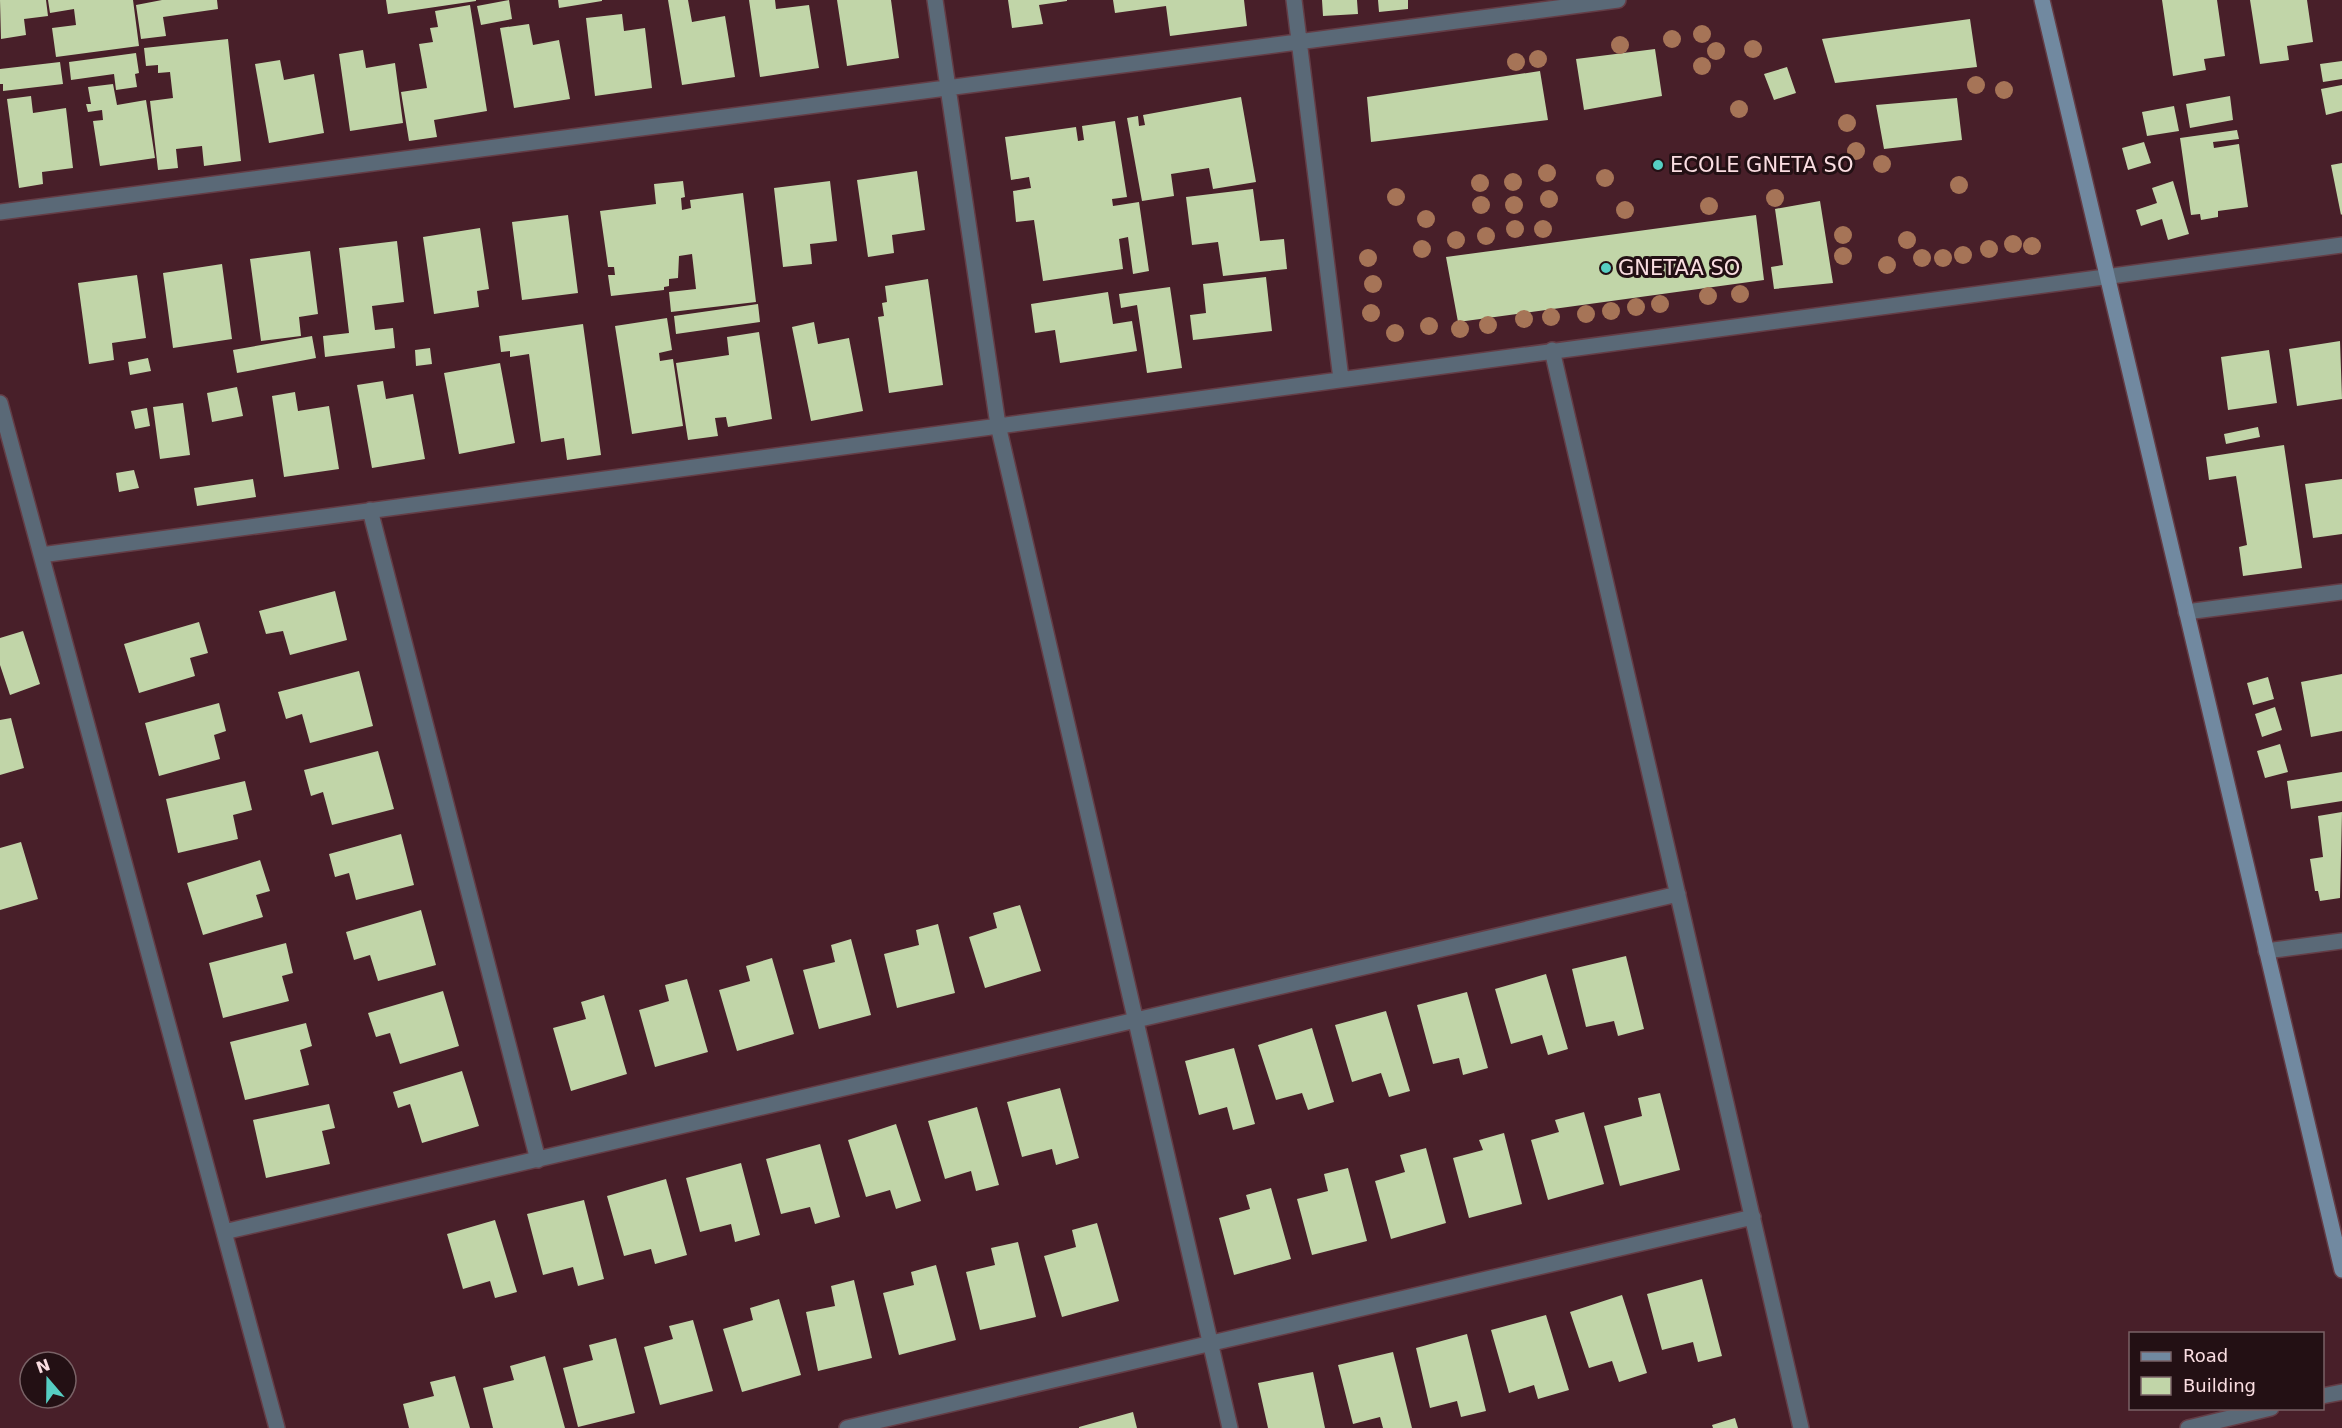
<svg xmlns="http://www.w3.org/2000/svg" width="2342" height="1428" font-family="'DejaVu Sans',sans-serif">
<style>
.building{fill:#c1d5a8}
.lines{fill:none;stroke-linecap:round;stroke-linejoin:round}
.street-casing{stroke:#643d46;stroke-width:18}
.secondary-casing{stroke:#643d46;stroke-width:18}
.street{stroke:#5a6977;stroke-width:15}
.secondary{stroke:#7189a0;stroke-width:15}
.tree{fill:#a67457}
.poi-dot{fill:#56cec3;stroke:#231014;stroke-width:2}
.labels{text-anchor:middle;dominant-baseline:central;stroke-width:6;stroke-linejoin:round;paint-order:stroke}
.poi-label{font-size:21px;fill:#fadde1;stroke:#231014;text-anchor:start}
</style>
<rect width="100%" height="100%" fill="#481f29"/>
<path class="building" d="M0,0H46L48,16L24,19L26,35L1,39Z
M48,0H133L139,46L56,57L52,28L76,25L74,9L50,13Z
M162,0H217L218,9L163,17L166,36L141,39L136,5Z
M386,0H476V1L388,14Z
M509,0L512,19L481,25L477,6Z
M558,0H602V1L559,8Z
M668,0H688L692,22L725,16L735,77L682,85Z
M749,0H775L776,9L809,5L819,68L760,77Z
M837,0H891L899,58L847,66Z
M1008,0H1067V1L1039,5L1043,24L1012,28Z
M1113,0H1244L1247,26L1170,36L1166,6L1115,13Z
M1322,0H1357L1358,14L1323,16Z
M1378,0H1408V9L1379,12Z
M2162,0H2217L2225,56L2204,59L2206,70L2173,76Z
M2250,0H2307L2313,42L2287,46L2289,60L2260,64Z
M470,5L487,111L434,120L437,137L409,141L401,92L427,88L419,44L433,42L430,28L438,27L435,11Z
M622,14L624,31L645,28L652,88L595,96L586,18Z
M1970,19L1977,67L1835,83L1822,39Z
M529,24L533,45L559,40L570,99L514,108L500,28Z
M228,39L241,161L204,166L202,146L176,149L178,168L158,170L150,101L173,98L170,72L158,73V65L146,66L144,48Z
M1655,49L1662,96L1584,110L1576,59Z
M363,50L366,68L395,63L403,123L350,131L339,54Z
M136,53L139,73L135,74L137,87L116,90L114,74L71,80L69,62Z
M280,60L284,80L314,74L324,133L269,143L255,64Z
M2342,61V79L2323,82L2320,64Z
M60,62L63,84L3,91V84H0V69Z
M1787,67L1796,93L1774,100L1764,74Z
M1540,71L1548,120L1371,142L1367,97Z
M113,84L117,105L146,100L155,158L100,166L93,121L103,120L102,110L88,112L86,104H91L88,87Z
M2342,85V111L2326,115L2321,89Z
M31,96L33,113L66,108L73,168L42,172L43,184L19,188L7,99Z
M2230,96L2233,120L2190,128L2186,104Z
M1241,97L1256,182L1213,189L1209,168L1171,174L1174,196L1142,201L1127,118L1138,116L1139,126L1145,125L1143,115Z
M1957,98L1962,140L1884,149L1876,105Z
M2174,106L2179,131L2147,136L2142,112Z
M1115,121L1127,197L1112,199L1113,206L1139,202L1149,271L1133,274L1128,237L1119,239L1123,269L1043,281L1034,220L1016,222L1013,191L1031,188L1029,177L1011,180L1005,137L1076,127L1078,141L1084,140L1082,126Z
M2237,130L2239,139L2213,142L2214,148L2239,144L2248,207L2218,211V217L2201,220L2200,214L2191,215L2180,138Z
M2144,142L2151,163L2128,170L2122,148Z
M2342,163V214L2341,215L2331,165Z
M917,171L925,230L892,235L894,253L868,257L857,180Z
M683,181L685,197L681,198L682,210L691,208L690,200L743,193L756,302L671,312L669,292L696,289L692,254L679,256L678,278L669,279V286L664,287V290L611,296L608,275H615L614,267H608L600,211L656,204L654,184Z
M830,181L837,241L810,244L812,264L783,267L774,188Z
M2173,181L2189,234L2168,240L2162,219L2141,226L2136,210L2157,203L2152,188Z
M1253,189L1260,241L1284,239L1287,269L1223,276L1218,242L1192,245L1186,197Z
M1820,201L1833,283L1774,289L1771,267L1783,265L1775,209Z
M568,215L578,293L522,300L512,222Z
M1756,215L1764,280L1458,322L1446,257Z
M480,228L489,289L477,291L479,307L434,314L423,237Z
M397,241L404,302L372,306L375,330L393,328L395,348L325,357L323,336L349,333L339,248Z
M310,251L318,314L299,317L301,336L261,341L250,259Z
M222,264L232,339L173,348L163,273Z
M137,275L146,338L112,343L114,360L89,364L78,283Z
M1266,277L1272,331L1193,340L1190,315L1206,313L1203,284Z
M928,279L943,385L889,393L878,317L884,316L882,303L887,302L885,286Z
M1170,287L1182,368L1147,373L1137,305L1121,308L1119,294Z
M1108,292L1113,324L1132,321L1137,351L1060,363L1055,330L1035,333L1031,304Z
M758,304L760,322L676,334L674,316Z
M667,318L672,350L659,353L660,361L673,359L683,426L632,434L615,326Z
M814,322L818,344L849,338L863,411L811,421L792,327Z
M583,324L601,455L567,460L564,438L541,442L529,354L510,357V351L501,352L499,336Z
M759,332L772,419L728,427L726,417L715,418L718,436L688,440L676,363L729,355L727,337Z
M312,336L316,358L237,373L233,350Z
M2340,341L2342,399L2297,406L2289,349Z
M430,348L432,364L416,366L415,350Z
M2269,350L2277,403L2228,410L2221,357Z
M148,358L151,371L130,375L128,362Z
M500,363L515,443L459,454L444,373Z
M383,381L386,399L413,394L425,459L372,468L357,385Z
M237,387L243,416L212,422L207,393Z
M295,392L298,411L329,406L339,469L284,477L272,396Z
M183,403L190,455L160,459L153,407Z
M147,408L150,426L135,429L131,411Z
M2258,427L2260,437L2226,444L2224,434Z
M2284,445L2302,568L2243,576L2239,547L2247,545L2236,476L2209,480L2206,457Z
M134,470L139,488L119,492L116,473Z
M253,479L256,497L197,506L194,488Z
M2342,479V534L2313,538L2305,484Z
M335,591L347,640L290,655L283,631L266,634L259,611Z
M199,622L208,653L190,658L195,676L139,693L124,644Z
M23,631L40,684L10,695L0,665V638Z
M359,671L373,726L310,743L302,714L286,719L278,692Z
M2342,674V731L2311,737L2301,682Z
M2268,677L2274,699L2253,705L2247,683Z
M219,703L226,731L214,735L220,759L159,776L145,723Z
M2275,707L2282,730L2262,737L2255,714Z
M11,718L24,768L0,775V720Z
M2280,744L2288,772L2265,778L2257,751Z
M378,751L394,809L332,825L323,792L311,796L304,770Z
M2342,772V801L2291,809L2287,781Z
M245,781L252,810L233,815L238,839L178,853L166,799Z
M2342,812L2340,898L2320,901L2318,891H2315L2310,859L2323,857L2318,816Z
M401,834L414,885L356,900L349,873L335,877L329,854Z
M21,842L38,899L0,910V848Z
M260,860L270,891L256,895L263,917L203,935L187,883Z
M1020,905L1041,971L985,988L969,937L997,928L993,913Z
M421,910L436,965L378,981L370,955L354,960L346,932Z
M938,924L955,993L897,1008L884,954L919,945L916,930Z
M851,939L871,1015L819,1029L803,970L835,962L831,945Z
M286,943L293,973L282,976L289,1001L223,1018L209,963Z
M1626,956L1644,1029L1618,1036L1614,1021L1586,1027L1572,969Z
M772,958L794,1034L737,1051L719,990L750,981L746,966Z
M1546,974L1568,1049L1548,1055L1542,1035L1511,1044L1495,989Z
M687,979L708,1052L655,1067L639,1010L669,1001L665,985Z
M443,991L459,1046L400,1064L390,1033L376,1037L368,1013Z
M1467,992L1488,1068L1463,1075L1459,1058L1433,1064L1417,1005Z
M604,995L627,1074L571,1091L553,1028L586,1019L581,1002Z
M1386,1011L1410,1091L1389,1097L1381,1073L1352,1082L1335,1025Z
M306,1023L312,1046L300,1050L309,1085L245,1100L230,1042Z
M1312,1028L1334,1102L1308,1110L1302,1093L1276,1100L1258,1045Z
M1234,1048L1255,1124L1233,1130L1227,1107L1199,1115L1185,1061Z
M462,1071L479,1126L422,1143L410,1104L398,1108L393,1092Z
M1060,1088L1079,1158L1056,1165L1052,1149L1022,1157L1007,1102Z
M1660,1093L1680,1170L1620,1186L1604,1126L1642,1116L1638,1098Z
M329,1104L335,1128L322,1131L330,1164L266,1178L253,1120Z
M977,1107L999,1185L976,1191L971,1171L945,1179L928,1121Z
M1584,1112L1604,1184L1548,1200L1531,1140L1559,1132L1555,1120Z
M896,1124L921,1201L896,1209L890,1190L866,1197L848,1140Z
M1504,1133L1522,1204L1469,1218L1453,1158L1483,1150L1479,1140Z
M820,1144L840,1217L815,1224L810,1207L781,1214L766,1159Z
M1426,1148L1446,1223L1391,1239L1375,1181L1405,1172L1400,1155Z
M741,1163L760,1235L735,1242L731,1224L700,1232L686,1178Z
M1348,1168L1367,1241L1312,1255L1297,1199L1328,1191L1324,1174Z
M666,1179L687,1255L655,1264L651,1249L624,1256L607,1196Z
M1271,1188L1291,1259L1234,1275L1219,1218L1250,1209L1246,1195Z
M584,1200L604,1279L578,1286L573,1267L543,1275L527,1214Z
M495,1220L517,1292L495,1298L490,1281L463,1289L447,1234Z
M1097,1223L1119,1301L1062,1317L1044,1256L1076,1247L1072,1230Z
M1018,1242L1036,1317L980,1330L966,1272L995,1265L991,1248Z
M936,1265L956,1340L899,1355L883,1293L914,1285L911,1272Z
M1702,1279L1722,1356L1698,1362L1693,1342L1662,1350L1647,1294Z
M854,1280L872,1358L818,1371L806,1312L835,1306L831,1286Z
M1622,1295L1647,1373L1619,1382L1612,1361L1589,1368L1570,1312Z
M779,1299L801,1375L742,1392L723,1329L753,1320L750,1308Z
M1546,1315L1569,1390L1538,1399L1534,1385L1509,1393L1491,1330Z
M693,1320L713,1391L660,1405L644,1347L673,1339L669,1326Z
M1467,1334L1486,1411L1461,1417L1457,1401L1430,1408L1416,1348Z
M616,1338L635,1413L578,1427L563,1368L593,1360L589,1345Z
M1393,1352L1412,1428H1383L1380,1417L1353,1424L1338,1365Z
M545,1356L565,1428H493L483,1388L514,1380L510,1366Z
M1313,1372L1325,1428H1268L1258,1383Z
M455,1376L470,1428H409L403,1404L434,1396L430,1382Z
M1133,1412L1137,1428H1079V1427Z
M1735,1418L1738,1428H1713L1712,1425Z"/>
<g class="lines">
<g class="street-casing">
<path id="street" d="M935,0L998,425L1230,1428
M1294,0L1341,379
M0,212L1618,0
M1552,350L1801,1428
M0,403L277,1428
M370,510L538,1160
M41,555L2342,245
M2186,612L2342,592
M2266,951L2342,941
M224,1232L1678,894
M2322,1396L2342,1392
M847,1428L1753,1217
M2188,1428L2271,1408"/>
</g>
<g class="secondary-casing">
<path id="secondary" d="M2042,0L2342,1270"/>
</g>
<use href="#street" class="street"/>
<use href="#secondary" class="secondary"/>
</g>
<g class="tree">
<circle cx="1702" cy="34" r="9"/>
<circle cx="1672" cy="39" r="9"/>
<circle cx="1620" cy="45" r="9"/>
<circle cx="1753" cy="49" r="9"/>
<circle cx="1716" cy="51" r="9"/>
<circle cx="1538" cy="59" r="9"/>
<circle cx="1516" cy="62" r="9"/>
<circle cx="1702" cy="66" r="9"/>
<circle cx="1976" cy="85" r="9"/>
<circle cx="2004" cy="90" r="9"/>
<circle cx="1739" cy="109" r="9"/>
<circle cx="1847" cy="123" r="9"/>
<circle cx="1856" cy="151" r="9"/>
<circle cx="1882" cy="164" r="9"/>
<circle cx="1547" cy="173" r="9"/>
<circle cx="1605" cy="178" r="9"/>
<circle cx="1513" cy="182" r="9"/>
<circle cx="1480" cy="183" r="9"/>
<circle cx="1959" cy="185" r="9"/>
<circle cx="1396" cy="197" r="9"/>
<circle cx="1775" cy="198" r="9"/>
<circle cx="1549" cy="199" r="9"/>
<circle cx="1481" cy="205" r="9"/>
<circle cx="1514" cy="205" r="9"/>
<circle cx="1709" cy="206" r="9"/>
<circle cx="1625" cy="210" r="9"/>
<circle cx="1426" cy="219" r="9"/>
<circle cx="1515" cy="229" r="9"/>
<circle cx="1543" cy="229" r="9"/>
<circle cx="1843" cy="235" r="9"/>
<circle cx="1486" cy="236" r="9"/>
<circle cx="1456" cy="240" r="9"/>
<circle cx="1907" cy="240" r="9"/>
<circle cx="2013" cy="244" r="9"/>
<circle cx="2032" cy="246" r="9"/>
<circle cx="1422" cy="249" r="9"/>
<circle cx="1989" cy="249" r="9"/>
<circle cx="1963" cy="255" r="9"/>
<circle cx="1843" cy="256" r="9"/>
<circle cx="1368" cy="258" r="9"/>
<circle cx="1922" cy="258" r="9"/>
<circle cx="1943" cy="258" r="9"/>
<circle cx="1887" cy="265" r="9"/>
<circle cx="1373" cy="284" r="9"/>
<circle cx="1740" cy="294" r="9"/>
<circle cx="1708" cy="296" r="9"/>
<circle cx="1660" cy="304" r="9"/>
<circle cx="1636" cy="307" r="9"/>
<circle cx="1611" cy="311" r="9"/>
<circle cx="1371" cy="313" r="9"/>
<circle cx="1586" cy="314" r="9"/>
<circle cx="1551" cy="317" r="9"/>
<circle cx="1524" cy="319" r="9"/>
<circle cx="1488" cy="325" r="9"/>
<circle cx="1429" cy="326" r="9"/>
<circle cx="1460" cy="329" r="9"/>
<circle cx="1395" cy="333" r="9"/>
</g>
<g class="poi-dot">
<circle cx="1658" cy="165" r="6"/>
<circle cx="1606" cy="268" r="6"/>
</g>
<g class="labels">
<g class="poi-label">
<text x="1670" y="165">ECOLE GNETA SO</text>
<text x="1618" y="268">GNETAA SO</text>
</g>
</g>
<rect x="2129" y="1332" width="195" height="78" fill="#231014" stroke="#796266" stroke-width="1.5"/>
<rect x="2141" y="1352" width="30" height="9" fill="#7189a0" stroke="#796266" stroke-width="1.5"/>
<text x="2183" y="1362" font-size="18" fill="#fadde1">Road</text>
<rect x="2141" y="1377" width="30" height="18" fill="#c1d5a8" stroke="#796266" stroke-width="1.5"/>
<text x="2183" y="1392" font-size="18" fill="#fadde1">Building</text>
<g transform="translate(48 1380) rotate(340)"><circle r="28" fill="#231014" stroke="#796266" stroke-width="1.5"/>
<path d="M0-4.5L10 22L0 15L-10 22Z" fill="#56cec3"/>
<text y="-9" font-size="16" font-weight="bold" text-anchor="middle" fill="#fadde1">N</text>
</g>
</svg>
